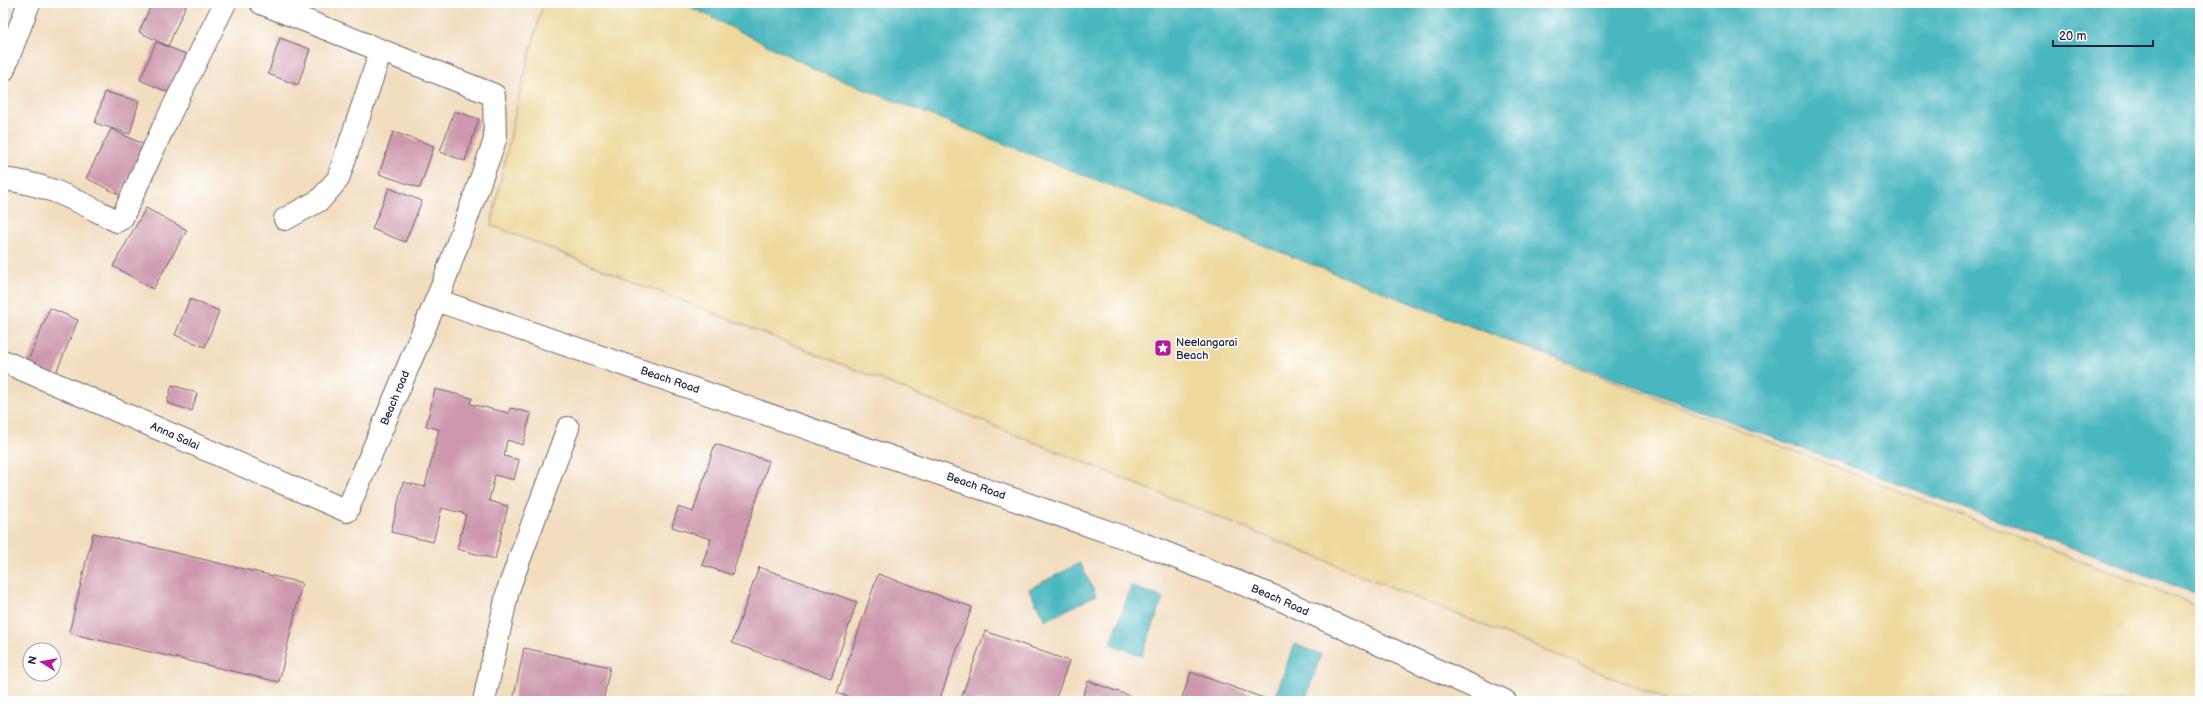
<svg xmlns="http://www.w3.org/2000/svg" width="2203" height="704" font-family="'Balsamiq Sans',sans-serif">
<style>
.sand{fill:#eeda9e;stroke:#887e6c}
.water{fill:#48b7bf;stroke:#356c7d}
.building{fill:#cd98ad}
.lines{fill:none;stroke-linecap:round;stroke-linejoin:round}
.street-casing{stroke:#6b6369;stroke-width:24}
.street{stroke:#fff;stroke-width:22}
.labels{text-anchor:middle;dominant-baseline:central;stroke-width:3.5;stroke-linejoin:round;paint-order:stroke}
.poi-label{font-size:11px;fill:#22223b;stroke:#fff;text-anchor:start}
.street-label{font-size:11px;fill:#22223b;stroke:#fff}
</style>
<rect width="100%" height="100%" fill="#fff"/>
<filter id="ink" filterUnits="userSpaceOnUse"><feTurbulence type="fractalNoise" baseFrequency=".025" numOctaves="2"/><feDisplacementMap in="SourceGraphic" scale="8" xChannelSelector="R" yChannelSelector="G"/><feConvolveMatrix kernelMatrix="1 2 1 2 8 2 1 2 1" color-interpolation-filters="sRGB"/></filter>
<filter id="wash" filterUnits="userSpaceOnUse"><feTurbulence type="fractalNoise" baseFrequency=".012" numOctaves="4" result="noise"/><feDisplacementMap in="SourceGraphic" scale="16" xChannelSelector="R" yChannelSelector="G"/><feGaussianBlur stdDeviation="0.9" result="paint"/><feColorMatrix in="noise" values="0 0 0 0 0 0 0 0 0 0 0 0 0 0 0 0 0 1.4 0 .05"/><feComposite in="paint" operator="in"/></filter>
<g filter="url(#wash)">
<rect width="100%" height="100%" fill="#f2ddbf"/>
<path class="sand" d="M543,3H683L824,73L1449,318L2200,607V701H1670L874,377L491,225L520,92Z"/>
<path class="water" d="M683,3H2200V595L1449,318L823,73Z
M1080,563L1096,595L1045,621L1029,589Z
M1131,586L1163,598L1142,656L1111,644Z
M1294,644L1321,654L1305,701H1297L1276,694Z"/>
<g id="blocks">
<path class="building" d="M152,3H187L168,46L139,32Z
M280,38L310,49L298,85L268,74Z
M156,42L188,55L172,94L140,80Z
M105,92L139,101L130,134L95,123Z
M454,111L479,119L465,161L440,152Z
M111,129L145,145L120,195L86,178Z
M393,132L434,146L420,188L379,174Z
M389,188L422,201L405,242L372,229Z
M146,208L187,230L153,289L113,266Z
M190,299L219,311L205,347L175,335Z
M50,308L78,320L55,375L27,363Z
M172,385L197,393L192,411L167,403Z
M435,389L472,398L470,404L509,413L510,408L531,413L523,445L507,440L504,456L519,460L514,480L495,475L489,501L508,506L495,559L457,549L466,514L442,508L433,542L391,532L403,482L425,487L439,429L426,426Z
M715,444L769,461L732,575L702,565L711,539L672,527L678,507L693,512Z
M93,533L302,583L279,682L69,633Z
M759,567L857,602L831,678L732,643Z
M878,574L972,607L939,701H860L837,693Z
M985,631L1069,661L1055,701H960Z
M524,648L610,667L603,701H513Z
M1191,672L1272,701H1181Z
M1088,681L1144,701H1081Z"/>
</g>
</g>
<g filter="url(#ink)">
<use href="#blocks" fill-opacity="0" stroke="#6b6369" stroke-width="1"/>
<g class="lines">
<g class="street-casing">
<path id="street" d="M3,71L29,3
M3,179C49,184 77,201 117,221L122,218L163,128L225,3
M285,219L320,200L338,179L381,51
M436,300L1143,544L1275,597L1505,701
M3,361L347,511L443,284L495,140L494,95L261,3
M484,701L508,590L568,428"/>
</g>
<use href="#street" class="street"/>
</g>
</g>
<defs>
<g id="sight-square" transform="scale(0.9)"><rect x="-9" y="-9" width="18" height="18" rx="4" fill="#b5179e" stroke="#fff"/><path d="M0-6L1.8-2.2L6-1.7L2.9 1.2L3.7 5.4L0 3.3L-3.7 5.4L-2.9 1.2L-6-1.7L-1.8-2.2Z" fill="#fff"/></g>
</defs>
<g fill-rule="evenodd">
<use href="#sight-square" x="1163" y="348"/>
</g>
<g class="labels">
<g class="poi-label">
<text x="1176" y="342">Neelangarai<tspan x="1176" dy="13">Beach</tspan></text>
</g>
<g class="street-label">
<text transform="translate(670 380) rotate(19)">Beach Road</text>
<text transform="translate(395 398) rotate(-67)">Beach road</text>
<text transform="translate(175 436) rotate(24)">Anna Salai</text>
<text transform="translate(976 486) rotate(19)">Beach Road</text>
<text transform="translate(1280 600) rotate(24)">Beach Road</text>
</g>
</g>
<rect width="2203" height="704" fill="none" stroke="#fff" stroke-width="16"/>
<g transform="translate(42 662) rotate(281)"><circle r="19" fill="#ffffff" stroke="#a7a7b1"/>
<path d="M0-3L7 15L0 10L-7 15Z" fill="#b5179e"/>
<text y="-6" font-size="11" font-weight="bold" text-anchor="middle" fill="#22223b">N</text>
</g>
<path d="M2053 40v6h100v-6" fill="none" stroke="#22223b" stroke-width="2"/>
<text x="2059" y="40" font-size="12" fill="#22223b" stroke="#ffffff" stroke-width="3" paint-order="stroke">20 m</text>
</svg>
